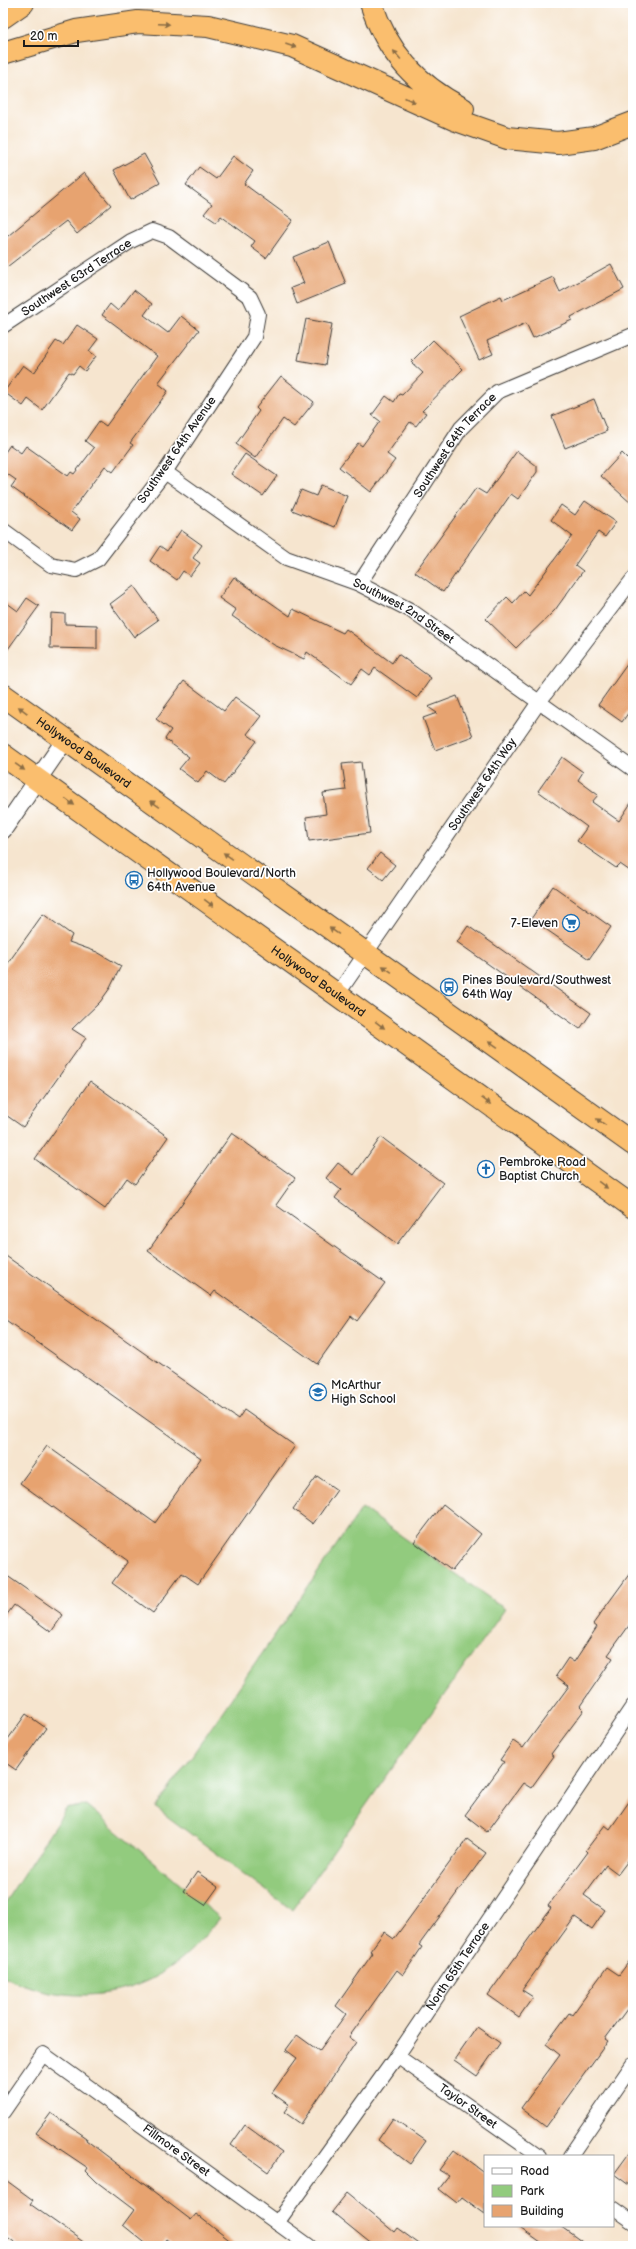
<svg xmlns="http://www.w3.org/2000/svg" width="636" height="2249" font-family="'Balsamiq Sans',sans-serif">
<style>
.green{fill:#92cb7e;stroke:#57744d}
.building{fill:#e7a370}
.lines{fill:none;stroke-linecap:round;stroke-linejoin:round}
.minor-casing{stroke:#3d3a37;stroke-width:16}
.tertiary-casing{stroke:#3d3a37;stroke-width:19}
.trunk-casing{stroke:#3d3a37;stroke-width:24}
.motorway-casing{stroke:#3d3a37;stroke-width:24}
.minor{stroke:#fff;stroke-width:14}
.tertiary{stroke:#fff;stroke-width:17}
.trunk{stroke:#fabe6e;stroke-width:22}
.motorway{stroke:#fabe6e;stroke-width:22}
.oneway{fill:#8b6d45}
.labels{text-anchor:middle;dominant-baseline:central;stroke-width:3.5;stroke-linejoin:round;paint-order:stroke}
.street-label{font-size:12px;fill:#1c1c1c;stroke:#fff}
.poi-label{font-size:12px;fill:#1c1c1c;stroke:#fff;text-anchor:start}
</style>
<rect width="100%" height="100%" fill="#fff"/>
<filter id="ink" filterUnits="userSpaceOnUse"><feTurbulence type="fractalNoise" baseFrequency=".025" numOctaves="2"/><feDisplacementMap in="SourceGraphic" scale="8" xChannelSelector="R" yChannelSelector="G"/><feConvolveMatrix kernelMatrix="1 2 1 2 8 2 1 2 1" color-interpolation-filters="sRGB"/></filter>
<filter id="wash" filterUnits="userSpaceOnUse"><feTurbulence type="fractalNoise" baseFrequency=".012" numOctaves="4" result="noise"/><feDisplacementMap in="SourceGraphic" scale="16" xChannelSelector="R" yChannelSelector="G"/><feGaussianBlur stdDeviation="0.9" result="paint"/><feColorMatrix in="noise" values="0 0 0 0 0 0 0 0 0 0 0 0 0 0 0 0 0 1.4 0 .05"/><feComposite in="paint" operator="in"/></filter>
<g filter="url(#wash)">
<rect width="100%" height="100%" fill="#f6e5cf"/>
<path class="green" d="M362,1508L505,1609L292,1910L156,1808Z
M86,1805L220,1918C204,1937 189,1955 168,1969C118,2003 55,2002 3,1976V1905L66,1809Z"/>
<g id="blocks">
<path class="building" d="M144,154L160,183L130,200L114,170Z
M233,156L253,171L244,184L293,220L266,258L251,247L255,241L221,216L216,222L204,214L212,204L186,185L199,167L216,179Z
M84,173L111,205L77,234L66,221L3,270V240Z
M329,242L346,284L297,304L291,288L304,283L293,257Z
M611,264L624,289L571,317L572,320L533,338L526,323L487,341L493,354L479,360L459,316L501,296L503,300L553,277L560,292Z
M134,290L152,304L144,315L168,333L181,316L199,330L158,383L168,391L130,443L133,445L113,472L105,466L71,512L80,519L72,530L11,487L16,480L3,471V455L10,445L21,453L26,446L68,476L71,472L74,474L94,448L85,441L99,421L106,426L157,356L102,315L110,304L118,311Z
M306,319L332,324L325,365L298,360Z
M77,325L98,339L89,351L96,356L85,371L79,366L73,374L69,372L42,410L28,399L23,406L4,392L23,365L34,373L56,341L63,345Z
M433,340L463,369L422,411L426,413L416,426L410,422L387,454L395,460L371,492L339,467L358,443L362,446L380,421L372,415L386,396L394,402L399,394L402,395L423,373L411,362Z
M281,376L314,402L294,427L283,419L255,458L236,444L259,411L256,408Z
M594,399L607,431L565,448L552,416Z
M517,451L537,466V472L518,499L511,494L443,592L415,572L476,488L486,494Z
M622,453L633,464V505L601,476Z
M245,454L277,476L263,496L231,474Z
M321,485L347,496L335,527L292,510L301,490L316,496Z
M585,501L616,522L605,537L598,532L575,565L583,571L555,610L516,648L486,619L507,597L513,603L524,591L528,595L572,536L551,520L561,505L575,515Z
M181,530L202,545L193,558L200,563L190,576L183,571L177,580L150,561L160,546L167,551Z
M234,577L290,616L293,609L343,633L346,629L392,663L398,654L431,678L417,698L375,668L370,675L362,669L351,684L307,652L304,659L274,645L232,616L236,610L219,598Z
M134,586L158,620L134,637L110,604Z
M27,598L39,606L3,656V600L18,611Z
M51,613L65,614V624L97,625V649L50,648Z
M633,656V706L622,722L598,705Z
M184,681L224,711L235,697L261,716L247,734L257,741L224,784L207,771L198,783L179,769L189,757L165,739L171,730L156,719Z
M457,696L473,736L435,750L423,718L437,713L428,707Z
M562,757L583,772L578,780L598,795L592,802L619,821L633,800V873L620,864L616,868L577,841L587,827L538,791Z
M361,762L370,833L309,841L306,817L326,814L323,793L346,790L342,764Z
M380,853L395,865L383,880L368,868Z
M553,886L611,927L589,959L531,919Z
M43,914L72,935L69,942L97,952L121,966L110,988L100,1002L72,1029L86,1038L23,1127L3,1113V970Z
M468,926L591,1013L580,1029L457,942Z
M90,1081L168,1137L135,1184L127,1178L105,1209L35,1159Z
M232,1133L295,1178L276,1205L385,1283L357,1321L351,1316L317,1364L215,1291L211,1296L148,1251Z
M381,1137L443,1183L397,1244L335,1198L341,1190L326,1178L338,1163L354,1175Z
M3,1254L238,1419L244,1410L295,1446L198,1584L182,1573L153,1613L112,1583L128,1561L20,1483L47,1446L155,1523L201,1458L3,1318Z
M317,1476L337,1490L313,1524L293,1509Z
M443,1504L481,1534L452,1571L414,1542Z
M633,1569V1620L608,1655L613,1658L580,1706L584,1710L551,1754L554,1756L531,1788L523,1783L487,1832L465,1815L504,1762L500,1760L513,1741L523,1748L569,1686L556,1676L568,1658L574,1662L597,1627L593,1624Z
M3,1573L63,1615L51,1632L14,1605L3,1620Z
M26,1714L46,1728L16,1770L3,1761V1746Z
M633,1796V1854L618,1874L606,1865L584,1895L605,1910L592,1929L575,1917L522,1990L533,1997L519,2017L488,1995L551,1908L548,1906L588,1852L586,1850L605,1825L610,1829Z
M467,1839L486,1853L419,1945L422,1947L403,1975L397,1970L349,2037L356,2042L301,2124L284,2112L289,2105L272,2093L297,2058L286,2050L297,2035L319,2051L346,2014L336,2006L373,1953L370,1951L384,1932L394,1939Z
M197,1872L218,1887L205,1905L184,1891Z
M633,1956V2001L605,2039L608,2041L546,2127L521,2108L560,2055L546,2044L569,2013L572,2015L607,1967L619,1975Z
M477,2027L500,2043L477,2076L454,2060Z
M51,2113L87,2138L86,2140L191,2220L196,2214L237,2246H175L166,2239L161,2246H149L123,2225L134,2210L97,2182L86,2171L88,2168L36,2133Z
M393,2118L426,2141L410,2164L378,2140Z
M245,2125L282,2152L268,2172L231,2145Z
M633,2148V2188L614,2174Z
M454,2150L485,2173V2214L462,2197L457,2203L439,2189L449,2176L439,2170Z
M3,2178L33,2200L30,2204L89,2246H20L3,2234Z
M347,2193L394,2232L397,2228L422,2246H374L332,2212Z
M517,2226H560L588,2246H545Z"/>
</g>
</g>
<g filter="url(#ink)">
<use href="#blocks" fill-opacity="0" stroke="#3d3a37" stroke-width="1"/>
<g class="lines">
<g class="minor-casing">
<g id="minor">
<path id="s1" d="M3,326L131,241L152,231L169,237L250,297L258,314L254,337L165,472L98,559L76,570L51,565L3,530"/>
<path id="s2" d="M165,472L286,558L359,584L410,610L633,769"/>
<path id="s3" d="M359,584L461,428L497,392L633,335"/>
<path id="s4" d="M337,995L539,702L633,579"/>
<path id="s5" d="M397,2056L539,2156"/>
<path id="s6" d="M3,2112L43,2054L309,2246"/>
<path d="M570,2156L633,2064"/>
<path d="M613,2208L633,2222"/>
<path id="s7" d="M277,2223L397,2056L633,1706"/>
</g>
</g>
<g class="tertiary-casing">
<path id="tertiary" d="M3,830L65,740"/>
</g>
<g class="trunk-casing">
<g id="trunk">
<path id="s8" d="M3,695L633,1144"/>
<path id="s9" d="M3,755L633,1207"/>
</g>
</g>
<g class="motorway-casing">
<path id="motorway" d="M371,3C387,53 417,85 463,109
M3,17L23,3
M3,53L76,31L138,22L208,26L292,46L456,120L507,138L558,143L594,138L633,123"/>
</g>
<use href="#minor" class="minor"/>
<use href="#tertiary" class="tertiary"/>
<use href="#trunk" class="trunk"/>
<use href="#motorway" class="motorway"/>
</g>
<defs><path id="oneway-solid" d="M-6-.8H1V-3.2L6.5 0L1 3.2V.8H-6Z"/></defs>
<g class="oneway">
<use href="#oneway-solid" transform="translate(164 24) rotate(3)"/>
<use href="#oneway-solid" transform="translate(291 46) rotate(19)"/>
<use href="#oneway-solid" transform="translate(397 55) rotate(-130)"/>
<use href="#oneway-solid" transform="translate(410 100) rotate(24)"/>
<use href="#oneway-solid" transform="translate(23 710) rotate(-144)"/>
<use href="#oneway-solid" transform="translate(20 767) rotate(35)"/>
<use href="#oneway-solid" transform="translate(70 802) rotate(36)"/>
<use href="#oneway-solid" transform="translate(155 804) rotate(-145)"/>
<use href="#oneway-solid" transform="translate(228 856) rotate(-145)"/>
<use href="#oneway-solid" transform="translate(209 903) rotate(36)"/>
<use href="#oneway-solid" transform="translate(334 931) rotate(-145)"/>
<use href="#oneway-solid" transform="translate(387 969) rotate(-145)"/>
<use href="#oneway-solid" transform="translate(380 1025) rotate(36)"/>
<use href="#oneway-solid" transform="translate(493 1044) rotate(-145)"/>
<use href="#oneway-solid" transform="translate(486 1101) rotate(36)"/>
<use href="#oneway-solid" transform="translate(601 1122) rotate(-145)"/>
<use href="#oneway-solid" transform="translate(603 1185) rotate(36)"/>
</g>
</g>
<defs>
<g id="bus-ring" transform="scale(0.9)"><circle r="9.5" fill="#fff" stroke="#1f6fb2" stroke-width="1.5"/><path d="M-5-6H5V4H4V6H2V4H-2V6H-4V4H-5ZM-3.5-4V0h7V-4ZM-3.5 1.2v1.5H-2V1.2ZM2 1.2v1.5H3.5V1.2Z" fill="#1f6fb2"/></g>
<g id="supermarket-ring" transform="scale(0.9)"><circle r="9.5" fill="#fff" stroke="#1f6fb2" stroke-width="1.5"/><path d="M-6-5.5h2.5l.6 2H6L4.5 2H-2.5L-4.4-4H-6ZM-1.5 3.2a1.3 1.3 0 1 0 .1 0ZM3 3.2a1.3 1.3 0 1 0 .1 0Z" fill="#1f6fb2"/></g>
<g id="church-ring" transform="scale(0.9)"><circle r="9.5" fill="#fff" stroke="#1f6fb2" stroke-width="1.5"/><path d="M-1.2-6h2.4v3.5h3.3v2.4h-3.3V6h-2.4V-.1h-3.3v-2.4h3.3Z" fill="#1f6fb2"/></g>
<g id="school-ring" transform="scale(0.9)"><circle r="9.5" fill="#fff" stroke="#1f6fb2" stroke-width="1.5"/><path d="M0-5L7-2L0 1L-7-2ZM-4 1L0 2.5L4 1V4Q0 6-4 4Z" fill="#1f6fb2"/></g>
</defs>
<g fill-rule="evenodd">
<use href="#bus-ring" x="134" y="880"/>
<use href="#supermarket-ring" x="571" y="923"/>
<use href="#bus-ring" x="449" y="987"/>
<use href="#church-ring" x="486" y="1169"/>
<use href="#school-ring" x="318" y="1392"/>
</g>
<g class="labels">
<g class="street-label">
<text stroke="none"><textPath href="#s1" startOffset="88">Southwest 63rd Terrace</textPath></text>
<text stroke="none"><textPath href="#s3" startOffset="169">Southwest 64th Terrace</textPath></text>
<text transform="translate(177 450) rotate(-55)">Southwest 64th Avenue</text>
<text stroke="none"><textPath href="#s2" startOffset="278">Southwest 2nd Street</textPath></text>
<text stroke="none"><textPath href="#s8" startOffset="99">Hollywood Boulevard</textPath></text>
<text stroke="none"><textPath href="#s4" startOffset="256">Southwest 64th Way</textPath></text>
<text stroke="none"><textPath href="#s9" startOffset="388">Hollywood Boulevard</textPath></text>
<text stroke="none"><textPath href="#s7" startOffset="314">North 65th Terrace</textPath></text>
<text stroke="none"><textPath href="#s5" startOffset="87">Taylor Street</textPath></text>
<text stroke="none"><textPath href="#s6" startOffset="235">Fillmore Street</textPath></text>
</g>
<g class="poi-label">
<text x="147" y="873">Hollywood Boulevard/North<tspan x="147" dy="14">64th Avenue</tspan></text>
<text x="558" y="923" text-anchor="end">7-Eleven</text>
<text x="462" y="980">Pines Boulevard/Southwest<tspan x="462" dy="14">64th Way</tspan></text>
<text x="499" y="1162">Pembroke Road<tspan x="499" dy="14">Baptist Church</tspan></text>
<text x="331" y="1385">McArthur<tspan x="331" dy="14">High School</tspan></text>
</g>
</g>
<rect width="636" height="2249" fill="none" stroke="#fff" stroke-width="16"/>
<rect x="484" y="2155" width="130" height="72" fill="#ffffff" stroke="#a4a4a4"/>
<rect x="492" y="2168" width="20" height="6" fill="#ffffff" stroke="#a4a4a4"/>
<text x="520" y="2175" font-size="12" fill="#1c1c1c">Road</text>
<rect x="492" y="2185" width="20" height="12" fill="#92cb7e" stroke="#a4a4a4"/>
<text x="520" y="2195" font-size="12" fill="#1c1c1c">Park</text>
<rect x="492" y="2205" width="20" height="12" fill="#e7a370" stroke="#a4a4a4"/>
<text x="520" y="2215" font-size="12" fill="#1c1c1c">Building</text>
<path d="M24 40v6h54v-6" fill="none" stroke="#1c1c1c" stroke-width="2"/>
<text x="30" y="40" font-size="12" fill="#1c1c1c" stroke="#ffffff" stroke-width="3" paint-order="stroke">20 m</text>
</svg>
